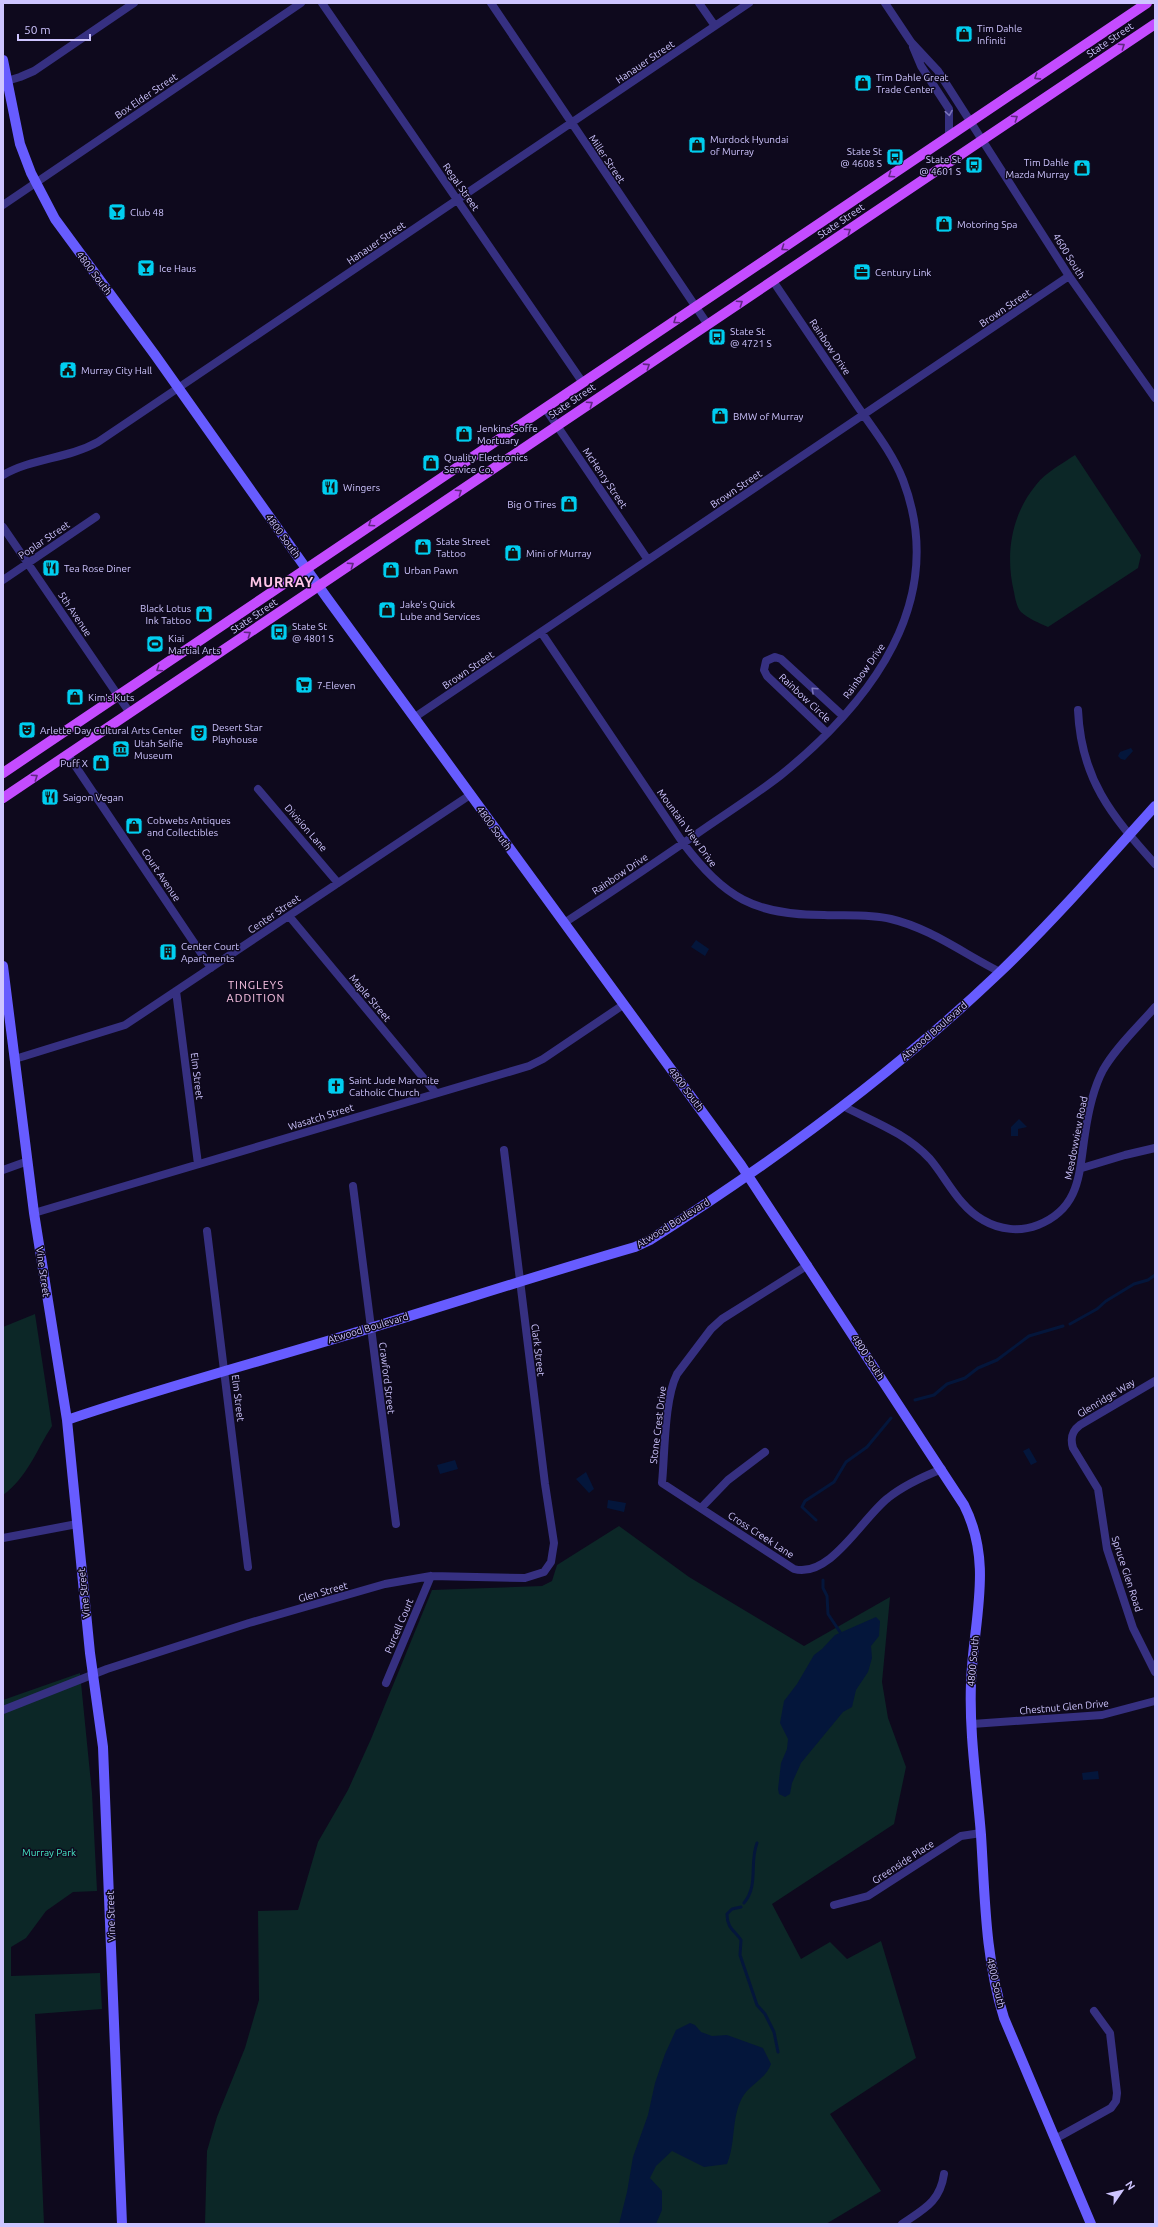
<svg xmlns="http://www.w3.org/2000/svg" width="1158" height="2227" font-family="Ubuntu,sans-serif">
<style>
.green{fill:#0c2727}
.water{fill:#04163b}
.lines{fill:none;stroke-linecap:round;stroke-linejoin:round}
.stream{stroke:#04163b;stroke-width:3}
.street{stroke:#363081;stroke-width:8}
.secondary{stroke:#675cff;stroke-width:10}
.primary{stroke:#c44cff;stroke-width:10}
.oneway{stroke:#602783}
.oneway2{stroke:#7a73ba}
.labels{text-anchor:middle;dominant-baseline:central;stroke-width:3;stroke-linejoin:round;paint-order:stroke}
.poi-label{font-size:10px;fill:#cec5ff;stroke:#0e091d;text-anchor:start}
.street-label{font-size:10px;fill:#cec5ff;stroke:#0e091d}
.park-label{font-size:10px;fill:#47eac8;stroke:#0e091d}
.neighbourhood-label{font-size:11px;letter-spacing:1px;fill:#ffc7e8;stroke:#0e091d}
.district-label{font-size:14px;font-weight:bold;letter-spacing:1px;fill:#ffc7e8;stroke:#0e091d}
</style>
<rect width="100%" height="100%" fill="#0e091d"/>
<path class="green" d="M1075,455L1141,555L1138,568L1048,627C1039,623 1029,619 1021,612C1017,608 1015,598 1014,592C1005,555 1011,515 1036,485C1046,472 1062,464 1075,455Z
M293,623V630L279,639L271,637L281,631L282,632Z
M35,1314L52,1426C37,1449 27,1478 3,1495V1327Z
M619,1526L689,1577L804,1646L890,1597L882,1682L888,1718L906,1767L894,1824L772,1904L801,1959L830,1942L847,1959L881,1941L916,2058L830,2114L881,2191L826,2224H205L207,2151L217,2117L245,2048L259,2000L258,1911L298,1910L318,1842L348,1790L371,1739L432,1590L542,1586L552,1581L557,1565Z
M80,1673L92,1793L97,1891L73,1892L46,1911L26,1938L11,1947V1976L100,1973L102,2009L35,2014L44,2224H3V1700Z"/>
<path class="water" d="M1131,748L1133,751L1125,760L1121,759L1118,756L1120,752Z
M696,940L709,949L705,956L691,947Z
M1019,1119L1027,1127L1018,1129V1136H1011V1127Z
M1029,1448L1037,1462L1031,1465L1023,1451Z
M455,1460L458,1469L440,1474L437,1465Z
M586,1472L594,1489L589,1493L576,1479Z
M608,1500L626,1503L624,1512L607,1508Z
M876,1617L880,1621L879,1636L871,1646L872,1658L868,1672L856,1690L852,1707L843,1712L801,1763L792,1783L790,1794L785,1797L779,1794L778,1789L781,1763L787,1749L788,1739L780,1723L784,1701L797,1684L814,1655L822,1649L835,1635Z
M1098,1771L1099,1779L1083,1780L1082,1773Z
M690,2023L695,2025L701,2032L712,2036L727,2035L763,2048L771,2064C766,2079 749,2085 742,2098C731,2119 736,2143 727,2164L704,2167L672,2151L656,2166L650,2178L662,2191V2210L656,2224H619L627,2192L633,2157L648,2115L655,2083L665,2054L676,2030Z"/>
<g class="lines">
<path class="stream" d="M1070,1324L1097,1309L1106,1301L1134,1284L1148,1280L1155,1275
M915,1400L934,1395L947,1384L965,1378L978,1368L997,1360L1029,1336L1063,1326
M816,1520L802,1507L805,1501L834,1482L846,1462L867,1447L891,1418
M823,1580V1588L827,1596L828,1614L840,1632
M744,1903C759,1885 749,1863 757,1843
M741,1907L732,1909L727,1914C727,1928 734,1930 741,1940L740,1955L757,2005L765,2014L774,2032L778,2052"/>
<path class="street" d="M322,3L583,383
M491,3L708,325
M699,3L715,26
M885,3L911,42L938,71L1069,276L1155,398
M913,47L921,66L949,109V136
M7,81L20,77L34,71L134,3
M3,205L301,3
M545,408L648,560
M3,475C32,458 67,459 98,442L749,3
M3,527L130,713
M3,580L96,517
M541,632L683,843C725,898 754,915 824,915C846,916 869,914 891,919C930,928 964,954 1000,972
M1078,710C1081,779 1111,815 1155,864
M415,717L1069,276
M827,733L767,676L764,670L766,661L775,657L781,659L843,716
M68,755L211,968
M258,789L338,883
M289,916L436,1093
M564,923C609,894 653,864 698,833C725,814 754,796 781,775C871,702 949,601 903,480C892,452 873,429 856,404C828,363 801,322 773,281
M176,991L198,1164
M15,1059L125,1025L470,795
M843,1106C874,1122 906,1133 930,1159C947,1179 959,1207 983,1220C1000,1230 1020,1232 1038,1225C1081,1208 1079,1172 1085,1134C1088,1113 1093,1089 1103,1070C1116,1047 1138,1027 1155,1007
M1082,1168L1125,1155L1155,1148
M3,1170L28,1161
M353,1186L396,1524
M34,1213L529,1066L543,1059L623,1005
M207,1231L248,1567
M808,1265L722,1319L711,1329L677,1374C664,1400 665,1453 662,1483L794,1569C830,1579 863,1517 888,1498C904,1485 922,1477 942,1469
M1155,1381L1080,1425C1072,1431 1070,1438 1073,1448L1098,1489L1107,1549L1133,1628L1155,1672
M701,1508L728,1480L765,1452
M3,1538L77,1524
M386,1683L431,1576
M3,1710L107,1669L249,1623L385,1584L431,1576L525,1578L544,1572L551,1562L554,1543L545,1484L504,1150
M972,1724L1102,1715L1155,1701
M834,1905L868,1896L961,1836L981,1833
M1055,2139L1111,2108L1116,2101L1117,2093L1110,2033L1094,2011
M902,2224C924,2209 940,2202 944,2174"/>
<path class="secondary" d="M3,60L20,144L31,173L55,219L155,355L327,598L741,1165L964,1505C994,1564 973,1621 971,1683C969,1734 977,1784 981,1835C985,1897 985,1958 1004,2018L1091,2224
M3,966L34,1213L67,1420L90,1653L103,1747L122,2224
M67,1420C158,1389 251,1364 344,1336C441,1307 538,1275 635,1247L650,1240C773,1162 893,1074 999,973C1054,920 1104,863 1155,806"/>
<path class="primary" d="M3,773L1147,3
M3,798L1155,24"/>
</g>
<defs><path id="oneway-chevron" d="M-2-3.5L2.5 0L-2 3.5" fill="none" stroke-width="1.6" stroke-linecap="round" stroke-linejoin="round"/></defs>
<g class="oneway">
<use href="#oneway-chevron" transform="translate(1122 46) rotate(-34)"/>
<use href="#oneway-chevron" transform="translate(1037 77) rotate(147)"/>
<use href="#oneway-chevron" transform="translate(1015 118) rotate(-34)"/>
<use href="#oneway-chevron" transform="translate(891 175) rotate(146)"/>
<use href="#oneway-chevron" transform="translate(848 231) rotate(-34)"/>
<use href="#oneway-chevron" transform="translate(784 248) rotate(146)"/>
<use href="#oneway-chevron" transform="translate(740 303) rotate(-34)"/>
<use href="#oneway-chevron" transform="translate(676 321) rotate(146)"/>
<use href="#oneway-chevron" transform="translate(647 366) rotate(-33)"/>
<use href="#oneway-chevron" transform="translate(590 404) rotate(-34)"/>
<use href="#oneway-chevron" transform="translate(459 492) rotate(-34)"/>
<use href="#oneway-chevron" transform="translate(371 524) rotate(146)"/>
<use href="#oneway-chevron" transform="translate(351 565) rotate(-34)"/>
<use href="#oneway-chevron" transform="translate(248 634) rotate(-34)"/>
<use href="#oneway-chevron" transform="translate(159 669) rotate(146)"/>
<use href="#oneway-chevron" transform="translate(35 777) rotate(-34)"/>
</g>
<g class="oneway2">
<use href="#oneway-chevron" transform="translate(949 113) rotate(81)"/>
<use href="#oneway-chevron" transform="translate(814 690) rotate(-137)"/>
</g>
<defs>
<g id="shop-square" transform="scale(0.9)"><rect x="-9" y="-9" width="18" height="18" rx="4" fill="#00cef0" stroke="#0e091d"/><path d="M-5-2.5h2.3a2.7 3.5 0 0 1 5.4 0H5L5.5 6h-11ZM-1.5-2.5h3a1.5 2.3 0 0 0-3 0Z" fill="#111"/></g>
<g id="bus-square" transform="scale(0.9)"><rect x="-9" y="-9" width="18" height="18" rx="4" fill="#00cef0" stroke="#0e091d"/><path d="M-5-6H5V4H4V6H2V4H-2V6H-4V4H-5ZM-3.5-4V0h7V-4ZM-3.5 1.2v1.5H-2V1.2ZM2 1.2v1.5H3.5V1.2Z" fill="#111"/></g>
<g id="bar-square" transform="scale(0.9)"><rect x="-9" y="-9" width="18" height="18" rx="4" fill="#00cef0" stroke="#0e091d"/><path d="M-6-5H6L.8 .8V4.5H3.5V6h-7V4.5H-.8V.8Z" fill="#111"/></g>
<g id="office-square" transform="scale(0.9)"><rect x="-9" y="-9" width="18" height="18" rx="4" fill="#00cef0" stroke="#0e091d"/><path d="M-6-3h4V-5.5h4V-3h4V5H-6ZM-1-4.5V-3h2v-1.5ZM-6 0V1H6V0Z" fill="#111"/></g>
<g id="civic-square" transform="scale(0.9)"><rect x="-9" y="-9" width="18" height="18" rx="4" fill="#00cef0" stroke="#0e091d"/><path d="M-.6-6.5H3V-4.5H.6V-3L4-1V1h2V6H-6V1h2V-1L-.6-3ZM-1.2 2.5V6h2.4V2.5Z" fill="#111"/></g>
<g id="restaurant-square" transform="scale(0.9)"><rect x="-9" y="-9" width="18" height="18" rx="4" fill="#00cef0" stroke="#0e091d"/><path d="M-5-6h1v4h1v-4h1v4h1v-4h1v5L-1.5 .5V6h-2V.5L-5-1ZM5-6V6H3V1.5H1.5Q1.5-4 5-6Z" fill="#111"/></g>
<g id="stadium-square" transform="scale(0.9)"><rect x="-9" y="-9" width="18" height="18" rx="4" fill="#00cef0" stroke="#0e091d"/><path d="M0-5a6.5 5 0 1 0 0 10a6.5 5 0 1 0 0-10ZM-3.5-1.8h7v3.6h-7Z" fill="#111"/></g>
<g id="supermarket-square" transform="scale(0.9)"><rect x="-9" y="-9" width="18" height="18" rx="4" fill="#00cef0" stroke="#0e091d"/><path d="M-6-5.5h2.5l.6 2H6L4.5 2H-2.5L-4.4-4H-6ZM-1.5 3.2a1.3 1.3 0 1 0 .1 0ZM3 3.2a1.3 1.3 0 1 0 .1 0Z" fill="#111"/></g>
<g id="theatre-square" transform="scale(0.9)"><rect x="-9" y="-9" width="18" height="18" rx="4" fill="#00cef0" stroke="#0e091d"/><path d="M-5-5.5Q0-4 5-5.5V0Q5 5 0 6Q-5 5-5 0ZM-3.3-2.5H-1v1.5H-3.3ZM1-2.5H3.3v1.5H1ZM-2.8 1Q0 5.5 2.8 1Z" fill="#111"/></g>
<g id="museum-square" transform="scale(0.9)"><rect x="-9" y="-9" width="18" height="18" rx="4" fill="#00cef0" stroke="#0e091d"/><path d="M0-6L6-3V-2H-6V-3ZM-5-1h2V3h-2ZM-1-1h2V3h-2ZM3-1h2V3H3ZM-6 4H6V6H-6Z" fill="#111"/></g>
<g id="building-square" transform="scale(0.9)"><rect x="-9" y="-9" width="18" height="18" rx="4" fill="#00cef0" stroke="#0e091d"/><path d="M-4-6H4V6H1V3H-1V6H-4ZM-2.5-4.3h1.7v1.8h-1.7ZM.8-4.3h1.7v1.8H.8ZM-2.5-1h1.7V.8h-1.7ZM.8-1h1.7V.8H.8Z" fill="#111"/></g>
<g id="church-square" transform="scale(0.9)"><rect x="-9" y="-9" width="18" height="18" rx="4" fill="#00cef0" stroke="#0e091d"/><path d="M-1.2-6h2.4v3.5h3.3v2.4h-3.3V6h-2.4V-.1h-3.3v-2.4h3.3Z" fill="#111"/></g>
</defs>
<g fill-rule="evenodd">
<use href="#shop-square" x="964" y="34"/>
<use href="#shop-square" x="863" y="83"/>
<use href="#shop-square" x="697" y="145"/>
<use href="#bus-square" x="895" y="157"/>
<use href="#bus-square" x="974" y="165"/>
<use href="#shop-square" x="1082" y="168"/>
<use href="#bar-square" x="117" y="212"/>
<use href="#shop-square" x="944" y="224"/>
<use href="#bar-square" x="146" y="268"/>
<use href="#office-square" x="862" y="272"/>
<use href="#bus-square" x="717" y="337"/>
<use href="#civic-square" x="68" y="370"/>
<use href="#shop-square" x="720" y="416"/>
<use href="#shop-square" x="464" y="434"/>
<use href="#shop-square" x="431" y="463"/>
<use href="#restaurant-square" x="330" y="487"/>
<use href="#shop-square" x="569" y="504"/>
<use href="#shop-square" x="423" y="547"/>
<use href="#shop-square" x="513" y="553"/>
<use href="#restaurant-square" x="51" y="568"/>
<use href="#shop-square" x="391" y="570"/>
<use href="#shop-square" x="387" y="610"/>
<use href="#shop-square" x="204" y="614"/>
<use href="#bus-square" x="279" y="632"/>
<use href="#stadium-square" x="155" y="644"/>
<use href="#supermarket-square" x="304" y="685"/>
<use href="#shop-square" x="75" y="697"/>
<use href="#theatre-square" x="27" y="730"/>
<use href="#theatre-square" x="199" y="733"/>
<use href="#museum-square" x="121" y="749"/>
<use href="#shop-square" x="101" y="763"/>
<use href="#restaurant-square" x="50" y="797"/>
<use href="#shop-square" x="134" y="826"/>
<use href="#building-square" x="168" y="952"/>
<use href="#church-square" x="336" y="1086"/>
</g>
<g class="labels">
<g class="poi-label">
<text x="977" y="28">Tim Dahle<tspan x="977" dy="12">Infiniti</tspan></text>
<text x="876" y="77">Tim Dahle Great<tspan x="876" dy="12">Trade Center</tspan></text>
<text x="710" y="139">Murdock Hyundai<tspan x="710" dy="12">of Murray</tspan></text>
<text x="882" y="151" text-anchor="end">State St<tspan x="882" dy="12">@ 4608 S</tspan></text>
<text x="961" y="159" text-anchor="end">State St<tspan x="961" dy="12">@ 4601 S</tspan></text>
<text x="1069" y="162" text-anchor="end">Tim Dahle<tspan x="1069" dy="12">Mazda Murray</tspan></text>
<text x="130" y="212">Club 48</text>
<text x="957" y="224">Motoring Spa</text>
<text x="159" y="268">Ice Haus</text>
<text x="875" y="272">Century Link</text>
<text x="730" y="331">State St<tspan x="730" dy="12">@ 4721 S</tspan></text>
<text x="81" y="370">Murray City Hall</text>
<text x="733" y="416">BMW of Murray</text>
<text x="477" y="428">Jenkins-Soffe<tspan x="477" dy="12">Mortuary</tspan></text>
<text x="444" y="457">Quality Electronics<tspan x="444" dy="12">Service Co.</tspan></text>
<text x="343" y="487">Wingers</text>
<text x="556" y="504" text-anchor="end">Big O Tires</text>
<text x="436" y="541">State Street<tspan x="436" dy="12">Tattoo</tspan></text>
<text x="526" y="553">Mini of Murray</text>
<text x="64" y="568">Tea Rose Diner</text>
<text x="404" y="570">Urban Pawn</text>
<text x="400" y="604">Jake's Quick<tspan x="400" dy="12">Lube and Services</tspan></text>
<text x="191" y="608" text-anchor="end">Black Lotus<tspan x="191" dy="12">Ink Tattoo</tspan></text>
<text x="292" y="626">State St<tspan x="292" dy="12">@ 4801 S</tspan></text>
<text x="168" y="638">Kiai<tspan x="168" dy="12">Martial Arts</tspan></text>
<text x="317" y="685">7-Eleven</text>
<text x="88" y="697">Kim's Kuts</text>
<text x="212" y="727">Desert Star<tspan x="212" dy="12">Playhouse</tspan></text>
<text x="40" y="730">Arlette Day Cultural Arts Center</text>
<text x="134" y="743">Utah Selfie<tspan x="134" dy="12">Museum</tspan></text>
<text x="88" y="763" text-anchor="end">Puff X</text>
<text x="63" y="797">Saigon Vegan</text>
<text x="147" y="820">Cobwebs Antiques<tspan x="147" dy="12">and Collectibles</tspan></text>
<text x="181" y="946">Center Court<tspan x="181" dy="12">Apartments</tspan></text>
<text x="349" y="1080">Saint Jude Maronite<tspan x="349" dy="12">Catholic Church</tspan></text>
</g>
<g class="street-label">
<text transform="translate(1110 40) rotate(-34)">State Street</text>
<text transform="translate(645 62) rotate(-34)">Hanauer Street</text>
<text transform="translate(146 96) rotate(-34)">Box Elder Street</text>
<text transform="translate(607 159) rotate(56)">Miller Street</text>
<text transform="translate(461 187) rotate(55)">Regal Street</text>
<text transform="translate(841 221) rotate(-34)">State Street</text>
<text transform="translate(376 243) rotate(-34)">Hanauer Street</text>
<text transform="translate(1069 256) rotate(58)">4600 South</text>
<text transform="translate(94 273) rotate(53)">4800 South</text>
<text transform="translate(1005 308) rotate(-34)">Brown Street</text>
<text transform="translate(830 347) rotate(56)">Rainbow Drive</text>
<text transform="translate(572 401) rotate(-34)">State Street</text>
<text transform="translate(605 478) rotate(56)">McHenry Street</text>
<text transform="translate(736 489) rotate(-34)">Brown Street</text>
<text transform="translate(283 536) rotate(54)">4800 South</text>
<text transform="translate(44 540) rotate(-34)">Poplar Street</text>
<text transform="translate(75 614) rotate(56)">5th Avenue</text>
<text transform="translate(254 616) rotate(-34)">State Street</text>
<text transform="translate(468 670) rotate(-34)">Brown Street</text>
<text transform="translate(864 671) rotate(-55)">Rainbow Drive</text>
<text transform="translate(805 698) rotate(43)">Rainbow Circle</text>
<text transform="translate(306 828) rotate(49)">Division Lane</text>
<text transform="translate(494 828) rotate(54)">4800 South</text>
<text transform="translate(687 828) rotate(54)">Mountain View Drive</text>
<text transform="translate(620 874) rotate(-34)">Rainbow Drive</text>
<text transform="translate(161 875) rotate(56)">Court Avenue</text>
<text transform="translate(274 914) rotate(-34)">Center Street</text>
<text transform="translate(370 998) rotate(50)">Maple Street</text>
<text transform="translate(934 1031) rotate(-41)">Atwood Boulevard</text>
<text transform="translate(197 1076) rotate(83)">Elm Street</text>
<text transform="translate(686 1089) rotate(53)">4800 South</text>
<text transform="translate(321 1117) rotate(-17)">Wasatch Street</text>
<text transform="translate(1076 1138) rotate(-79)">Meadowview Road</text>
<text transform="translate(673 1223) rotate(-32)">Atwood Boulevard</text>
<text transform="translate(43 1272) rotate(82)">Vine Street</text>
<text transform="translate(368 1328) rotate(-17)">Atwood Boulevard</text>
<text transform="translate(538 1350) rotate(83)">Clark Street</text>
<text transform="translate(868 1357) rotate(57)">4800 South</text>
<text transform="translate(387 1378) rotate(83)">Crawford Street</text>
<text transform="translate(238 1398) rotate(83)">Elm Street</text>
<text transform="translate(1106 1398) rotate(-31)">Glenridge Way</text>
<text transform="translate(658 1425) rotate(-83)">Stone Crest Drive</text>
<text transform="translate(761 1535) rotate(33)">Cross Creek Lane</text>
<text transform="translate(1127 1574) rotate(72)">Spruce Glen Road</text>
<text transform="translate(323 1592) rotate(-16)">Glen Street</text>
<text transform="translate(84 1593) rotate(-96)">Vine Street</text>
<text transform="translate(399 1626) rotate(-67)">Purcell Court</text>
<text transform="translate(973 1661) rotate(-85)">4800 South</text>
<text transform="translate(1064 1707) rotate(-5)">Chestnut Glen Drive</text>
<text transform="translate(903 1862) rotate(-33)">Greenside Place</text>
<text transform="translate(111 1916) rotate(-92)">Vine Street</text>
<text transform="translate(996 1983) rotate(77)">4800 South</text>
</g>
<g class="park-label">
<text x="49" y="1852">Murray Park</text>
</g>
<g class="neighbourhood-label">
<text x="256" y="985">TINGLEYS<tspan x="256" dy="13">ADDITION</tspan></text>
</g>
<g class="district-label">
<text x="282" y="582">MURRAY</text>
</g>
</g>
<rect width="1158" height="2227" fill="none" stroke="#cec5ff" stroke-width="8"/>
<g transform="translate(1122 2191) rotate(56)" stroke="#0e091d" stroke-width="3" paint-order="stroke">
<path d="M0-3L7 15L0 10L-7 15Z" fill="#cec5ff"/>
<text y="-6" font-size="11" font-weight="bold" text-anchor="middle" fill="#cec5ff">N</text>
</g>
<path d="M18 34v6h72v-6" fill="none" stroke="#cec5ff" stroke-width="2"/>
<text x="24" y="34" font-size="12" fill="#cec5ff" stroke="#0e091d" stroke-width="3" paint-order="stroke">50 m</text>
</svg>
